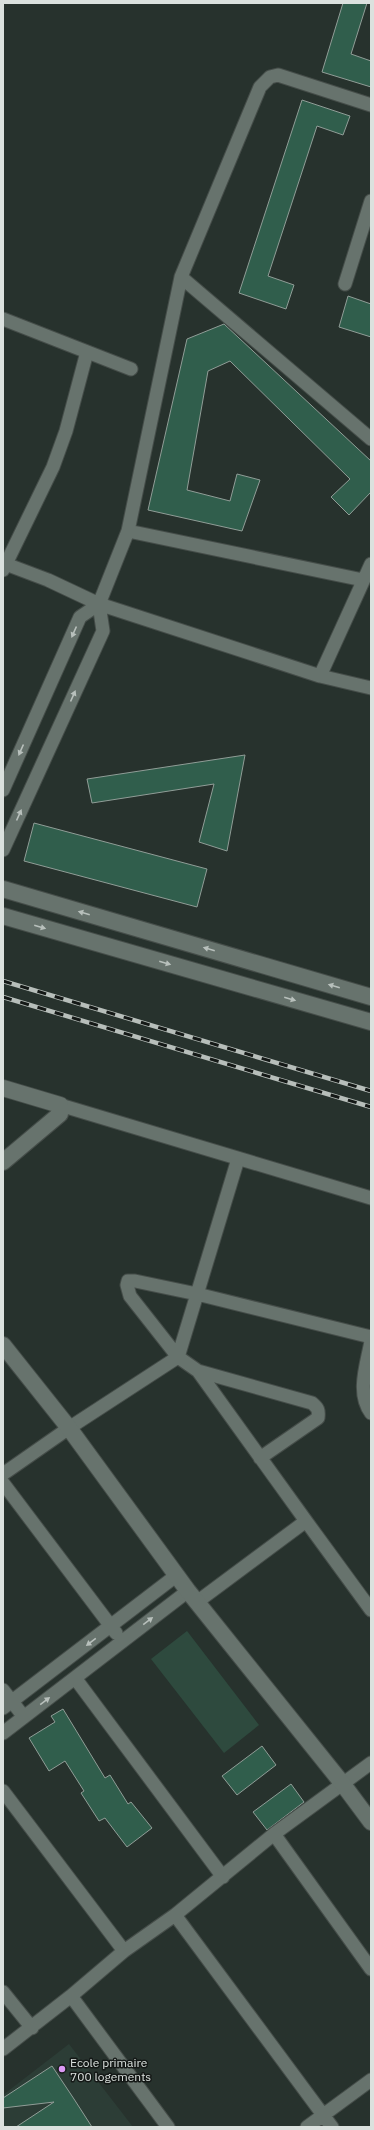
<svg xmlns="http://www.w3.org/2000/svg" width="374" height="2130" font-family="'IBM Plex Sans',sans-serif">
<style>
.built{fill:#2c3d36}
.green{fill:#2e4a3e}
.building{fill:#305e4c;stroke:#909d97}
.lines{fill:none;stroke-linecap:round;stroke-linejoin:round}
.minor-casing{stroke:#454d49;stroke-width:15}
.tertiary-casing{stroke:#454d49;stroke-width:18}
.minor{stroke:#67736d;stroke-width:13}
.tertiary{stroke:#67736d;stroke-width:16}
.rail-casing{stroke:#b7beba;stroke-width:4.5}
.rail{stroke:#141816;stroke-width:3;stroke-dasharray:9;stroke-linecap:butt}
.oneway{fill:#b8c0bc}
.poi-dot{fill:#db99f5;stroke:#141816;stroke-width:1.5}
.labels{text-anchor:middle;dominant-baseline:central;stroke-width:3;stroke-linejoin:round;paint-order:stroke}
.poi-label{font-size:12px;fill:#dbe1de;stroke:#141816;text-anchor:start}
</style>
<rect width="100%" height="100%" fill="#27322d"/>
<path class="built" d="M69,2044L133,2127H3V2095Z"/>
<path class="green" d="M187,1631L259,1725L224,1753L151,1659Z"/>
<path class="building" d="M343,3H367L351,54L371,61V87L322,72Z
M302,100L350,116L343,135L317,126L268,276L294,285L286,309L239,293Z
M348,296L371,304V337L339,327Z
M224,324L371,461V492L349,515L331,497L350,479L230,361L208,371L187,490L230,501L237,474L260,480L242,531L148,510L187,339Z
M245,755L227,851L199,842L214,784L92,803L87,779Z
M34,823L207,869L197,907L24,861Z
M63,1709L105,1778L110,1775L128,1804L131,1802L152,1828L127,1847L105,1818L99,1821L81,1793L84,1791L65,1761L49,1771L29,1738L55,1722L51,1716Z
M262,1746L276,1765L237,1795L222,1776Z
M291,1784L304,1802L267,1830L253,1812Z
M52,2066L74,2099L92,2127H16L54,2102L3,2108V2098Z"/>
<g class="lines">
<g class="minor-casing">
<path id="minor" d="M181,277L371,439
M345,284L371,201
M3,319L131,369
M128,531L363,580
M3,563L48,580L99,604L320,676L371,688
M3,570L53,467L66,431L87,352
M320,676L371,564
M3,790L80,617L99,604
M3,850L103,631L99,604L128,531L181,277L260,87L270,77L278,75L371,105
M60,1105L371,1198
M371,1341C367,1364 356,1393 371,1413
M198,1371L312,1403C318,1408 319,1410 318,1418L260,1458
M3,1474L69,1428L178,1357L238,1159
M3,1483L116,1633
M306,1521L371,1610
M197,1602L306,1521L198,1371L178,1357L130,1296L127,1285L128,1281H135L197,1294L371,1337
M75,1678L223,1877
M3,1690L24,1717
M3,1708L177,1575
M3,1733L188,1591
M3,1791L124,1951
M274,1834L371,1969
M175,1915L332,2127
M3,1992L32,2028
M71,1996L124,1951L175,1915L274,1834L371,1763
M3,2049L71,1996L168,2127
M307,2127L371,2080"/>
</g>
<g class="tertiary-casing">
<path id="tertiary" d="M3,889L371,997
M3,916L371,1022
M3,1088L60,1105V1114L3,1162
M3,1345L69,1428L188,1591L342,1783L371,1822"/>
</g>
<use href="#minor" class="minor"/>
<use href="#tertiary" class="tertiary"/>
<g class="rail-casing">
<path id="rail" d="M3,981L371,1091
M3,997L371,1107"/>
</g>
<use href="#rail" class="rail"/>
</g>
<defs><path id="oneway-solid" d="M-6-.8H1V-3.2L6.5 0L1 3.2V.8H-6Z"/></defs>
<g class="oneway">
<use href="#oneway-solid" transform="translate(74 632) rotate(114)"/>
<use href="#oneway-solid" transform="translate(73 696) rotate(-66)"/>
<use href="#oneway-solid" transform="translate(21 750) rotate(114)"/>
<use href="#oneway-solid" transform="translate(19 815) rotate(-66)"/>
<use href="#oneway-solid" transform="translate(84 913) rotate(-164)"/>
<use href="#oneway-solid" transform="translate(40 927) rotate(16)"/>
<use href="#oneway-solid" transform="translate(209 949) rotate(-164)"/>
<use href="#oneway-solid" transform="translate(165 963) rotate(16)"/>
<use href="#oneway-solid" transform="translate(334 986) rotate(-164)"/>
<use href="#oneway-solid" transform="translate(290 999) rotate(16)"/>
<use href="#oneway-solid" transform="translate(148 1621) rotate(-37)"/>
<use href="#oneway-solid" transform="translate(91 1642) rotate(143)"/>
<use href="#oneway-solid" transform="translate(45 1701) rotate(-37)"/>
</g>
<circle class="poi-dot" cx="62" cy="2069" r="4"/>
<g class="labels">
<g class="poi-label">
<text x="70" y="2062">Ecole primaire<tspan x="70" dy="14">700 logements</tspan></text>
</g>
</g>
<rect width="374" height="2130" fill="none" stroke="#dbe1de" stroke-width="8"/>
</svg>
